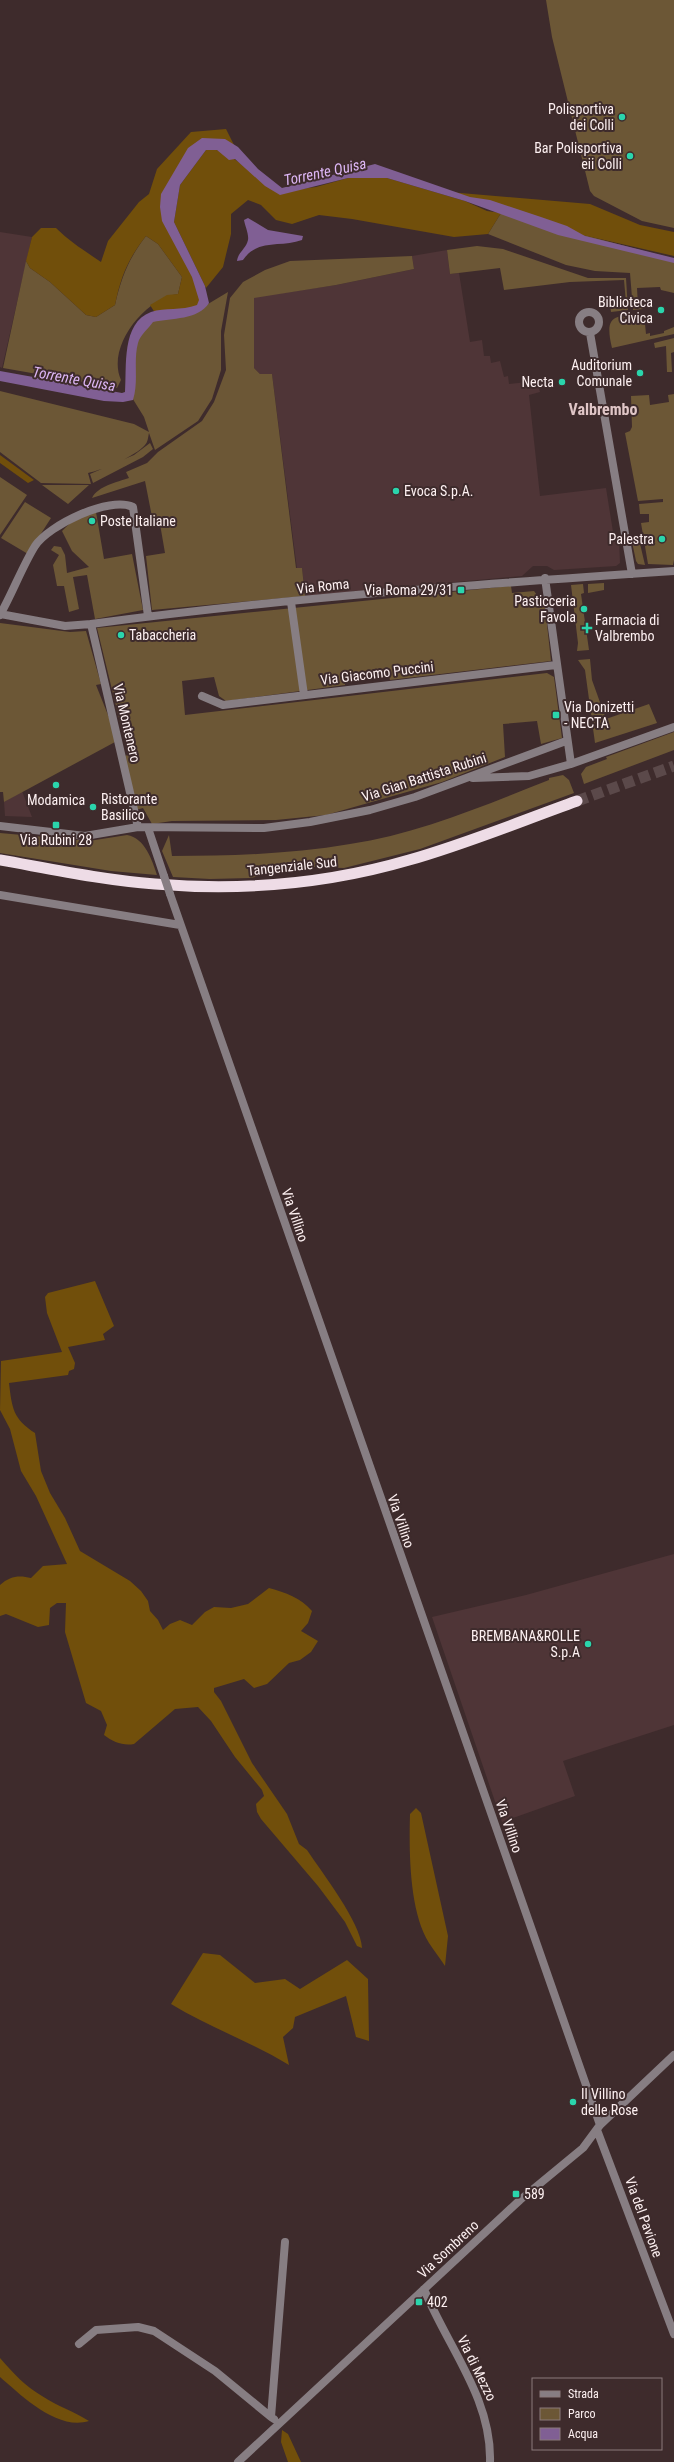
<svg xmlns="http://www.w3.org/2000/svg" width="674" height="2462" font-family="'Roboto Condensed',sans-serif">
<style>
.built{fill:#4f3537}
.green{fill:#6c5736}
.forest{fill:#714f0b}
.water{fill:#805f94}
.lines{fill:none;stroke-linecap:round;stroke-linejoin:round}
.trunk-tunnel{stroke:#5b494a;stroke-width:11;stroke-dasharray:11 5.5;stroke-linecap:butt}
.minor{stroke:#877e83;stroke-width:8}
.trunk{stroke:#eedce6;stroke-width:11}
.minor-bridge{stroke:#877e83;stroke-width:8}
.poi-dot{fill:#2ad5ac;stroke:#3e2b2c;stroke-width:1.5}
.labels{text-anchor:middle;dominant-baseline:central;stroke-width:4;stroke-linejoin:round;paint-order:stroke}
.poi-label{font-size:14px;fill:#fdf0f1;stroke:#3e2b2c;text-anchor:end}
.street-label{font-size:14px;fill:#fdf0f1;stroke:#3e2b2c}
.water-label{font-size:15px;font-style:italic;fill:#ddb6f5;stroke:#3e2b2c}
.quarter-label{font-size:16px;font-weight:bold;fill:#e0c6c7;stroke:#3e2b2c}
</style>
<rect width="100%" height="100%" fill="#3e2b2c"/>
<path class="built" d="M0,232L32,237L2,368L0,367Z
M447,250L450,274L459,273L470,342L482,340L484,356H490L491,363L500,361L504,377L508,376L509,384L537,381L540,392L529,395L540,496L606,488L614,538H619L620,563L616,566L554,570L547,566H533L522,576L305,596L302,568L297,569L272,374H260L254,368V297L336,285L414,269L412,256Z
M22,791L32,817L5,816L4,802Z
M674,1554V1725L563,1761L575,1796L502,1822L432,1617L526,1595Z"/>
<path class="green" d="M546,0H674V228L642,221L594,196L590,191L552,37Z
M501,213L674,259V293L661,290L660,287L637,288L638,306H643V309L633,310L630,273L595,271L566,265L488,234Z
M146,236L158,244L182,277L178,294C145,298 106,347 121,380L117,388L3,368L26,261L30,268L50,282L86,315L96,317L115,305C121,278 129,258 146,236Z
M477,246L503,249L588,278H626L628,310L611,312L610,304L626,303L624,280L570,282L504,290L500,268L450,274L447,250Z
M412,256L414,269L336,285L254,298V368L260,374H272L296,568H302L305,596L152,610L146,556L165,553L160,524L153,522L145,481L92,498C98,486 117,482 129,478L126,472L147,463L158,452L202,421L214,402L226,370L224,335L230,298L243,282L265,270L290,261Z
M228,292L221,331V370L212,399L198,421L155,450L149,433C148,437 148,442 145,445C136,456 102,470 88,473L91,484L41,483L0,452V391L134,424L149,432L144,417L131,396L132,349L146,322L198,310Z
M644,314L646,334L650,333V336L664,333V331L674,327V334L612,348C604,314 614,316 644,314Z
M674,338V352L671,353L672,372H667L666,346L655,348L654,343Z
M617,377L626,378L625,387H618Z
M674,394V560L673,565L648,564L641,523L649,522V514H640L639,504L663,502V499L638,501L625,433L630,431L632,427L631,396L649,395L650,405L669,402L668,395Z
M150,443L153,449L143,457L93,483L90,474L134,455Z
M0,477L27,495L0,535Z
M42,485H89L68,504Z
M25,502L51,518L28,554L1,538Z
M96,512L104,559L132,554L143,610L95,619L87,575L73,577L79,609L69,612L64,586H57L53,565L59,555L51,550L54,546L61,547L65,555L67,573L89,567L72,551L62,531L77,516Z
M638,535L645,565L638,564L636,561L631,537Z
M604,583V590L588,593V584Z
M583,584L584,593L581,594L589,650L577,651L578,643L571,585Z
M511,586L512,593L534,591L545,606L551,661L390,680L388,672L345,677V685L226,701L219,696L214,677L182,681L185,715L547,673L554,677L562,738L541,744L537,721L503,724L505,757L442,782L326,815L276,820L172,821L152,824L143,808L136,810L124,756L128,755L97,628Z
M0,623L70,632L86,631L101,684L96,685L110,720L115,742L4,802L3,792H0Z
M590,659L592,680L606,719L649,704L657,723L595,743L585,670L578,660Z
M674,732V750L584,784L581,774L586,767L607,759L606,757Z
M563,775L569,780L574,793L420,849L344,868L314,867L278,871L251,878L210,879L173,877L162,851L169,835L172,856C232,856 291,854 350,844C418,834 485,805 549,780V778Z
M0,833L89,841L127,835C145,838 152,860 157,875L111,871L0,853Z"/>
<path class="forest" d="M226,129L238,153L206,143L165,203L199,277L202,308L157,316L150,305L167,295L178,294L182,277L158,244L146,236C128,259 121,276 115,305L96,317L86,315L50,282L30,268L26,261L32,237L41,228H56C70,242 85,251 101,262L108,241L139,202L149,194L157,169L191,132Z
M212,149C233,152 258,180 276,192L316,187L348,178H387L465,201L487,211L501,213L488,234L454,237L352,219L319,215L292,224L276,220L261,205L248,200L231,214V234L223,267L206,288L174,222L180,185L206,150Z
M437,191L590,204L640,225L674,232V256L578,234Z
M0,455L34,480L28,483L0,463Z
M95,1281L114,1326L103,1334L105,1340L68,1347L75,1363L74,1369L69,1371L68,1375L9,1383C12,1408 13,1419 35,1433L41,1471L50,1493L65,1518L80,1551L130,1581L141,1591L148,1601L150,1611L158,1620L163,1630L170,1624L180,1620L192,1625L205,1612L214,1607L231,1608L248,1604L269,1588C286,1593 300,1597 312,1611L308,1623L301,1631L318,1641L311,1652L300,1660L289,1663L267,1684L254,1688L244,1679L214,1688V1692L221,1701L252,1763L287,1814L299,1844L307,1850C322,1873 361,1922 362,1948L357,1946L345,1922L318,1886L261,1819L257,1812L256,1804L264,1796L262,1790L235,1757L211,1721L198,1707L175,1709L134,1744C123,1746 113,1742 104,1735L107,1725L101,1711L86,1703L65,1632L66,1603H57L50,1608L49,1625L38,1627L6,1614L0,1616V1585C10,1576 19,1575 31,1578L43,1566L67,1564L36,1496L21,1471L10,1429L0,1410L1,1361L62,1352L47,1313L45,1297L48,1293Z
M416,1808L421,1813L448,1936L445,1966C440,1958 434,1951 429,1943C409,1911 409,1851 410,1814Z
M203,1953L220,1955L255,1983L285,1979L300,1989L347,1960L368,1979L369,2041L356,2037L346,1996L295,2017L293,2028L283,2037L289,2065C251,2042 209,2027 171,2004Z
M0,2358C12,2372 26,2387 42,2396C57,2406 73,2411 89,2421C57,2431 21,2395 0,2377Z
M282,2430L288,2434L301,2462H288L281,2442Z"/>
<path class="water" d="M202,138L225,139L238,147L258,169L282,188L375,164L470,197L490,200L541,217L567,226L585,236L674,258V263L558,235L465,201L387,178H348L280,195L265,186L235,159L229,160L217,150H206L180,185L174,222L205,286L209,303C198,320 172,318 153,322C149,328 140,335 138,343C133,362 139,381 133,400L123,402L104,401L0,381V371L122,393L125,392C127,367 121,323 151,312C165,307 181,311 197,305L199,300L192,277L162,221L160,207L161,194L188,148Z
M248,218L268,230L303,236L302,240C281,248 258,238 243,260L237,261C238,252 246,249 248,240C249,234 245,226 244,220Z"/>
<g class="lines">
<path class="trunk-tunnel" d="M577,801L674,766"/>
<path class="minor" d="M579 322a10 10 0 1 1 20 0a10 10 0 1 1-20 0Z
M590,333L632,574
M545,578L571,764
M291,602L304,695
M0,614L65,626L91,624C284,598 479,584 674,571
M0,615C13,592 22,567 35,546C49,525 109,496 133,507L148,616
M91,624L138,827
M202,696L223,705L556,665
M473,778L529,776L571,764L674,727
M0,826L85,836L138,827L264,828L310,822L370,810L415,797L566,741
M148,828L164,876
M170,894L600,2125
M0,895L180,925
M597,2130L674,2334
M424,2289C447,2346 492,2398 490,2462
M79,2344L96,2330L138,2327L154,2331L215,2371L271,2417
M274,2419L271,2417L285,2242
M238,2462L520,2200L583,2148L600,2125L674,2055"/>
<path class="trunk" d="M0,860C51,869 103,880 155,884C240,891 327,884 409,860C466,844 521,821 577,801"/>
<path class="minor-bridge" d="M164,876L170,894"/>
</g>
<g class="poi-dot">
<circle cx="622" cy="117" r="4"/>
<circle cx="630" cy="156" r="4"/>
<circle cx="661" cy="310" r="4"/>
<circle cx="640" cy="373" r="4"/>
<circle cx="562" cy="382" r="4"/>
<circle cx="396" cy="491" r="4"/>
<circle cx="92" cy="521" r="4"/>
<circle cx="662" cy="539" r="4"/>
<rect x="457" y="586" width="8" height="8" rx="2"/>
<circle cx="584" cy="609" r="4"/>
<path d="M585 622h4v4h4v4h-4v4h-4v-4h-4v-4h4z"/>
<circle cx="121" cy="635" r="4"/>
<rect x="552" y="711" width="8" height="8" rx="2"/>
<circle cx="56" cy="785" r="4"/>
<circle cx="93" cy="807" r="4"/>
<rect x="52" y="821" width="8" height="8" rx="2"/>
<circle cx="588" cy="1644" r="4"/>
<circle cx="573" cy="2102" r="4"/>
<rect x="512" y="2190" width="8" height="8" rx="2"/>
<rect x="415" y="2298" width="8" height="8" rx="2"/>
</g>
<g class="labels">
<g class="poi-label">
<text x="614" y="109">Polisportiva<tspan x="614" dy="16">dei Colli</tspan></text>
<text x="622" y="148">Bar Polisportiva<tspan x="622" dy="16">eii Colli</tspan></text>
<text x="653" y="302">Biblioteca<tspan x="653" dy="16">Civica</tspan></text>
<text x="632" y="365">Auditorium<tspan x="632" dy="16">Comunale</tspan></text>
<text x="554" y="382">Necta</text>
<text x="404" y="491" text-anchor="start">Evoca S.p.A.</text>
<text x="100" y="521" text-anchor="start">Poste Italiane</text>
<text x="654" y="539">Palestra</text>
<text x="453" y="590">Via Roma 29/31</text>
<text x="576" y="601">Pasticceria<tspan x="576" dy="16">Favola</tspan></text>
<text x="595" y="620" text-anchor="start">Farmacia di<tspan x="595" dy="16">Valbrembo</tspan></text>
<text x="129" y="635" text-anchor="start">Tabaccheria</text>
<text x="564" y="707" text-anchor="start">Via Donizetti<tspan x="564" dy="16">- NECTA</tspan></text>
<text x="101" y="799" text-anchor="start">Ristorante<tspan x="101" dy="16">Basilico</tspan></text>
<text x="56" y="800" text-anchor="middle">Modamica</text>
<text x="56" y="840" text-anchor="middle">Via Rubini 28</text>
<text x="580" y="1636">BREMBANA&amp;ROLLE<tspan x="580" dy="16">S.p.A</tspan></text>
<text x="581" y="2094" text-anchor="start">Il Villino<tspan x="581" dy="16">delle Rose</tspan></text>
<text x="524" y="2194" text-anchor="start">589</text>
<text x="427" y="2302" text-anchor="start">402</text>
</g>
<g class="street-label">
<text transform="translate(323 586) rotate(-6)">Via Roma</text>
<text transform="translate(377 673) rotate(-7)">Via Giacomo Puccini</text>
<text transform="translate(127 723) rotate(77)">Via Montenero</text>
<text transform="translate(424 777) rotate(-18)">Via Gian Battista Rubini</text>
<text transform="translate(292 866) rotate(-6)">Tangenziale Sud</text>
<text transform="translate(295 1215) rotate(71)">Via Villino</text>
<text transform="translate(401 1521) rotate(71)">Via Villino</text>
<text transform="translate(509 1826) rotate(71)">Via Villino</text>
<text transform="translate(644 2217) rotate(70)">Via del Pavione</text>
<text transform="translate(448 2249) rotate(-43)">Via Sombreno</text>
<text transform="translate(477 2368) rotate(64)">Via di Mezzo</text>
</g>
<g class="water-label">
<text transform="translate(325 172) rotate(-12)">Torrente Quisa</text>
<text transform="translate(74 379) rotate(10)">Torrente Quisa</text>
</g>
<g class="quarter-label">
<text x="603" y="409">Valbrembo</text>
</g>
</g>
<rect x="532" y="2378" width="130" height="72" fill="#3e2b2c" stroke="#8a7a7b"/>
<rect x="540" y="2391" width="20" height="6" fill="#877e83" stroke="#8a7a7b"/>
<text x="568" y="2398" font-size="12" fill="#fdf0f1">Strada</text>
<rect x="540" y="2408" width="20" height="12" fill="#6c5736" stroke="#8a7a7b"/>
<text x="568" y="2418" font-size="12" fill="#fdf0f1">Parco</text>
<rect x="540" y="2428" width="20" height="12" fill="#805f94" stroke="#8a7a7b"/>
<text x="568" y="2438" font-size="12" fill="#fdf0f1">Acqua</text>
</svg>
